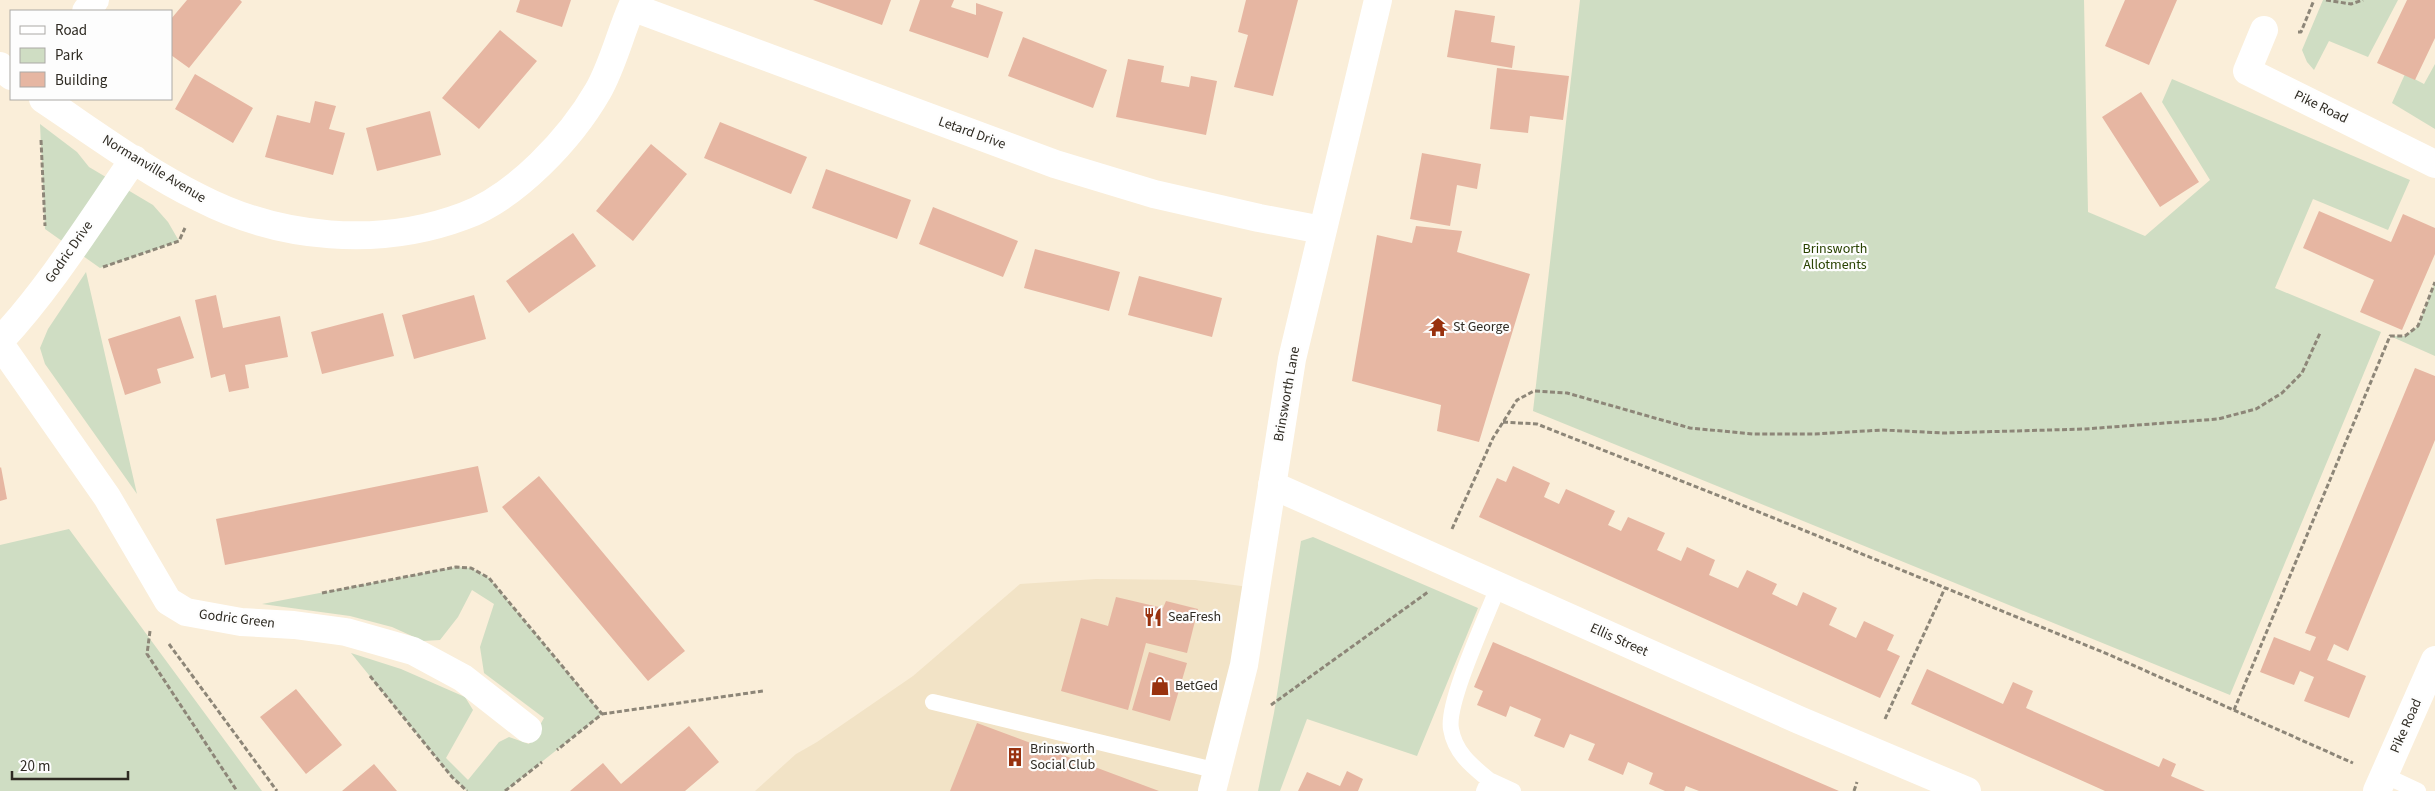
<svg xmlns="http://www.w3.org/2000/svg" width="2435" height="791" font-family="'Source Sans 3',sans-serif">
<style>
.built{fill:#f2e3c6}
.green{fill:#cfddc3}
.building{fill:#e6b6a2}
.lines{fill:none;stroke-linecap:round;stroke-linejoin:round}
.path{stroke:#8d8678;stroke-width:3;stroke-dasharray:5 2.5;stroke-linecap:butt}
.lane{stroke:#fff;stroke-width:16}
.street{stroke:#fff;stroke-width:28}
.secondary{stroke:#fff;stroke-width:28}
.labels{text-anchor:middle;dominant-baseline:central;stroke-width:4.5;stroke-linejoin:round;paint-order:stroke}
.street-label{font-size:14px;fill:#2f2b23;stroke:#fdfdfd}
.park-label{font-size:14px;fill:#294201;stroke:#fdfdfd}
.poi-label{font-size:14px;fill:#2f2b23;stroke:#fdfdfd;text-anchor:start}
</style>
<rect width="100%" height="100%" fill="#faeed9"/>
<path class="built" d="M1096,579L1195,580L1257,588L1212,791H755L796,754L817,742L913,676L1020,584Z"/>
<path class="green" d="M1580,0H2084L2088,212L2145,236L2210,180L2162,102L2172,79L2410,180L2388,230L2313,199L2275,288L2381,332L2230,695L1533,411Z
M2323,0H2398L2368,57L2329,41L2314,70L2307,62L2302,50Z
M2435,64V129L2392,103L2405,74L2424,84Z
M40,124L77,152L89,167L153,205L168,222L179,241L100,268L45,229Z
M86,272L137,494L45,364L40,348L48,329Z
M2435,282V356L2390,336H2405L2418,326Z
M69,529L262,791H0V545Z
M1313,537L1478,608L1417,756L1307,719L1280,791H1258L1274,713L1301,541Z
M456,567L471,568L489,578L602,714L505,791H467L452,777L351,653L401,669L465,697L473,710L446,758L468,780L499,742L509,737L529,744L544,718L484,673L480,647L494,604L472,590L458,617L440,640L423,641L392,627L350,616L262,604Z"/>
<path class="building" d="M187,0H240L242,2L189,68L171,55V19Z
M520,0H571L562,27L516,12Z
M813,0H891L882,25Z
M920,0H954L951,7L976,15V3L1003,12L988,58L909,31Z
M1246,0H1298L1273,96L1234,87L1248,35L1238,32Z
M2125,0H2177L2149,65L2105,46Z
M2407,0H2435V38L2415,80L2377,63Z
M1455,10L1495,16L1491,42L1515,46L1512,68L1447,57Z
M500,30L537,61L479,129L442,98Z
M1023,37L1107,70L1093,108L1008,76Z
M1128,59L1164,66L1161,82L1189,87L1191,76L1217,81L1206,135L1116,117Z
M1497,68L1569,76L1563,120L1530,116L1528,133L1490,129Z
M195,74L253,108L233,143L175,109Z
M2141,92L2199,182L2160,207L2102,117Z
M315,101L336,106L329,129L345,133L333,175L265,157L277,115L310,123Z
M430,111L441,155L377,171L366,128Z
M720,122L807,157L791,194L704,158Z
M651,144L687,174L633,241L596,211Z
M1422,153L1481,164L1477,189L1457,185L1450,226L1410,219Z
M826,169L911,200L897,239L812,208Z
M933,207L1018,241L1003,277L919,244Z
M2319,211L2391,242L2403,214L2435,228V254L2402,330L2360,312L2374,280L2303,248Z
M1416,226L1462,231L1457,252L1530,274L1479,442L1437,431L1441,405L1352,381L1377,235L1412,243Z
M573,233L596,266L529,313L506,281Z
M1035,249L1120,272L1109,311L1024,288Z
M1139,276L1222,298L1212,337L1128,315Z
M216,295L223,328L280,316L288,357L245,365L249,388L229,392L225,374L211,378L195,300Z
M474,295L486,339L414,359L402,315Z
M383,313L394,356L322,374L311,332Z
M180,316L194,358L157,369L161,383L125,395L108,339Z
M2415,368L2435,376V440L2348,651L2334,644L2327,660L2366,676L2349,718L2304,701L2314,677L2300,671L2294,685L2260,672L2274,637L2310,651L2316,637L2305,633Z
M478,466L488,512L225,565L216,519Z
M1513,466L1550,483L1544,497L1559,504L1566,489L1615,511L1608,525L1621,531L1628,517L1665,533L1657,550L1681,561L1687,547L1715,560L1709,575L1738,588L1747,570L1777,584L1772,594L1797,606L1803,592L1837,608L1829,625L1856,638L1864,621L1894,635L1887,650L1900,656L1880,698L1479,517L1497,478L1506,482Z
M1,467L7,499L0,501V468Z
M539,476L685,651L648,681L502,507Z
M1116,597L1163,608L1166,601L1198,609L1187,653L1146,643L1128,710L1061,691L1081,618L1108,626Z
M1493,642L1839,791H1699L1686,786L1684,791H1665L1649,784L1653,773L1628,762L1623,775L1588,760L1595,744L1570,734L1564,748L1534,736L1541,719L1510,706L1506,717L1477,705L1483,691L1474,687Z
M1149,652L1187,663L1170,721L1132,710Z
M1927,669L2003,704L2013,682L2033,691L2026,708L2159,767L2163,758L2176,764L2171,776L2205,791H2105L1911,704Z
M296,689L342,745L306,774L260,717Z
M977,723L1159,791H950Z
M689,726L719,762L685,791H570L603,763L621,784Z
M374,764L397,791H342Z
M1347,771L1363,779L1358,791H1298L1307,772L1340,786Z"/>
<g class="lines">
<path class="path" d="M2326,0L2351,4L2363,0
M2298,32H2301L2314,0
M41,140L45,226
M103,267L179,241L185,228
M1503,422L1537,424L1727,499L2110,655L2353,763
M1452,529L1493,438L1517,400L1534,391L1567,393L1690,428L1753,434H1815L1882,430L1943,433L2085,429L2218,419L2256,409L2282,393L2302,373L2320,333
M322,593L456,567L471,568L489,578L602,714L557,750
M150,631L147,654L237,791
M169,644L277,791
M370,676L452,777L467,791
M1271,705L1428,592
M2234,710L2390,336H2405L2418,326L2435,282
M602,714L763,691
M1885,719L1945,588
M505,791L542,762
M1854,791L1857,782"/>
<path class="lane" d="M933,702L1218,771
M2384,775L2418,791
M1489,780C1472,766 1455,753 1451,729C1446,703 1487,616 1498,587
M1484,791L1489,780L1513,791"/>
<path class="street" d="M632,7L1055,164L1154,194L1259,218L1322,230
M86,11L95,0
M2264,30L2247,71L2435,164
M0,66L11,76
M43,99C94,133 145,171 200,198C280,239 379,248 464,216C516,197 571,138 598,91C614,63 621,29 635,0
M0,341C51,286 91,221 134,159
M0,344L107,497L168,601L186,612L241,622L294,625L346,632L413,651L463,678L528,729
M1272,485L1799,720L1967,791
M2377,791L2435,660"/>
<path class="secondary" d="M1212,791L1244,665L1292,359L1378,0"/>
</g>
<defs>
<g id="temple-bare" transform="scale(1.5)"><path d="M0-6L5-2H3V0L6.5 2.5H4V6H1.5V3h-3V6H-4V2.5H-6.5L-3 0V-2H-5Z" fill="#98310e" stroke="#fdfdfd" stroke-width="2.5" paint-order="stroke"/></g>
<g id="restaurant-bare" transform="scale(1.5)"><path d="M-5-6h1v4h1v-4h1v4h1v-4h1v5L-1.5 .5V6h-2V.5L-5-1ZM5-6V6H3V1.5H1.5Q1.5-4 5-6Z" fill="#98310e" stroke="#fdfdfd" stroke-width="2.5" paint-order="stroke"/></g>
<g id="shop-bare" transform="scale(1.5)"><path d="M-5-2.5h2.3a2.7 3.5 0 0 1 5.4 0H5L5.5 6h-11ZM-1.5-2.5h3a1.5 2.3 0 0 0-3 0Z" fill="#98310e" stroke="#fdfdfd" stroke-width="2.5" paint-order="stroke"/></g>
<g id="building-bare" transform="scale(1.5)"><path d="M-4-6H4V6H1V3H-1V6H-4ZM-2.5-4.3h1.7v1.8h-1.7ZM.8-4.3h1.7v1.8H.8ZM-2.5-1h1.7V.8h-1.7ZM.8-1h1.7V.8H.8Z" fill="#98310e" stroke="#fdfdfd" stroke-width="2.5" paint-order="stroke"/></g>
</defs>
<g fill-rule="evenodd">
<use href="#temple-bare" x="1438" y="327"/>
<use href="#restaurant-bare" x="1153" y="617"/>
<use href="#shop-bare" x="1160" y="686"/>
<use href="#building-bare" x="1015" y="757"/>
</g>
<g class="labels">
<g class="street-label">
<text transform="translate(2321 107) rotate(26)">Pike Road</text>
<text transform="translate(972 133) rotate(20)">Letard Drive</text>
<text transform="translate(154 169) rotate(31)">Normanville Avenue</text>
<text transform="translate(69 252) rotate(-55)">Godric Drive</text>
<text transform="translate(1287 394) rotate(-80)">Brinsworth Lane</text>
<text transform="translate(237 619) rotate(7)">Godric Green</text>
<text transform="translate(1619 640) rotate(24)">Ellis Street</text>
<text transform="translate(2406 726) rotate(-66)">Pike Road</text>
</g>
<g class="park-label">
<text x="1835" y="249">Brinsworth<tspan x="1835" dy="16">Allotments</tspan></text>
</g>
<g class="poi-label">
<text x="1453" y="327">St George</text>
<text x="1168" y="617">SeaFresh</text>
<text x="1175" y="686">BetGed</text>
<text x="1030" y="749">Brinsworth<tspan x="1030" dy="16">Social Club</tspan></text>
</g>
</g>
<rect x="10" y="10" width="162" height="90" fill="#fdfdfd" stroke="#aba9a6"/>
<rect x="20" y="26" width="25" height="8" fill="#ffffff" stroke="#aba9a6"/>
<text x="55" y="35" font-size="15" fill="#2f2b23">Road</text>
<rect x="20" y="48" width="25" height="15" fill="#cfddc3" stroke="#aba9a6"/>
<text x="55" y="60" font-size="15" fill="#2f2b23">Park</text>
<rect x="20" y="72" width="25" height="15" fill="#e6b6a2" stroke="#aba9a6"/>
<text x="55" y="85" font-size="15" fill="#2f2b23">Building</text>
<path d="M12 771v8h116v-8" fill="none" stroke="#2f2b23" stroke-width="2.5"/>
<text x="20" y="771" font-size="15" fill="#2f2b23" stroke="#fdfdfd" stroke-width="4" paint-order="stroke">20 m</text>
</svg>
